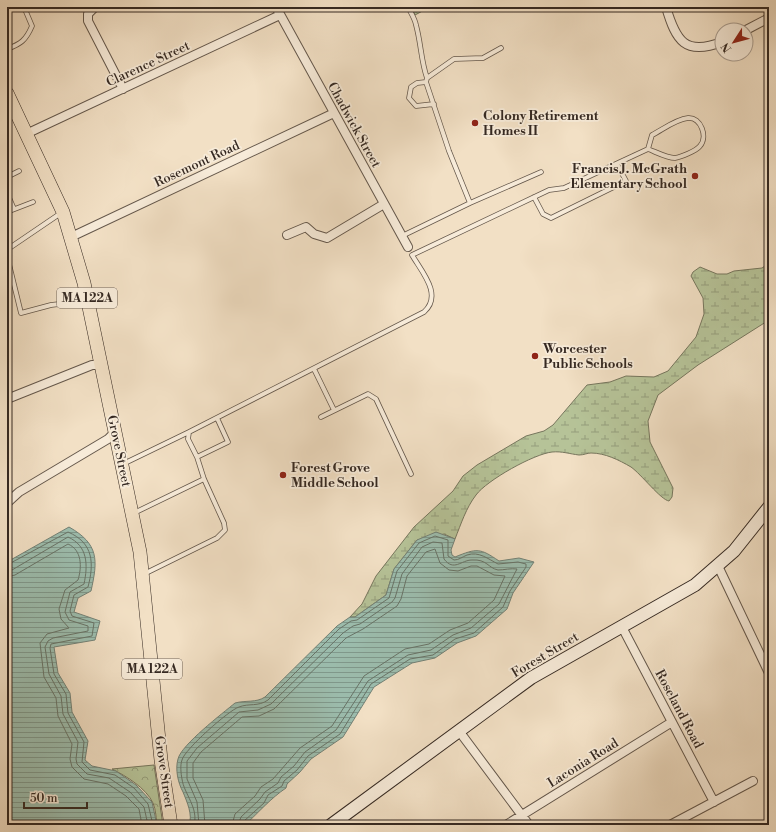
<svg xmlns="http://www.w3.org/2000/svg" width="776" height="832" font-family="'Libre Bodoni',serif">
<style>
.wetland{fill:url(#wetland-marsh);stroke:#76765d}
.park{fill:url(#park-crowns);stroke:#76765d}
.water{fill:url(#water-rules);stroke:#738277}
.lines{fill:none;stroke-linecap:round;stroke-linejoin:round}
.shore{stroke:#687468;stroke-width:1}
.lane-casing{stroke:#64574b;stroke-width:5.5}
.street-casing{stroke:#64574b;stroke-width:10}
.secondary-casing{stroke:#352922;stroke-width:14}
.primary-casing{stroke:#352922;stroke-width:14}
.lane{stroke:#f7ebd9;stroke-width:4}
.street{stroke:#f7ebd9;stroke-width:8}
.secondary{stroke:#f7ebd9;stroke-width:12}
.primary{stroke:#f2e0c5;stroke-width:13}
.poi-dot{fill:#8f2418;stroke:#f7ebd9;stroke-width:1.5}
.labels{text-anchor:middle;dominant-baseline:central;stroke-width:3.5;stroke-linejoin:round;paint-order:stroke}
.shield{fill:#f7ebd9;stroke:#6f6359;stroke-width:1}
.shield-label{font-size:12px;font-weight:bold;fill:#352922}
.street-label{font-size:13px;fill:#352922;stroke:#f7ebd9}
.poi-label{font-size:13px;font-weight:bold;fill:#352922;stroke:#f7ebd9;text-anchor:start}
</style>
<defs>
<pattern id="wetland-marsh" width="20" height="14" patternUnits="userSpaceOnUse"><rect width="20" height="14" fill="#b6c398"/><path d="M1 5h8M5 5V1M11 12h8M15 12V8" fill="none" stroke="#959e7c"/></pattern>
<pattern id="park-crowns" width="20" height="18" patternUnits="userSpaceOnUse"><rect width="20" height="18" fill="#b6c398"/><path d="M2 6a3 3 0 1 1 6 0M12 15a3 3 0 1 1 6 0" fill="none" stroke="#959e7c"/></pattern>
<pattern id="water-rules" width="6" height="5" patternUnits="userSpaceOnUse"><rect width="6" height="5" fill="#9cbeaf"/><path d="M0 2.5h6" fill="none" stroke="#809a8e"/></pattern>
</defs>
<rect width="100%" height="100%" fill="#f2e0c5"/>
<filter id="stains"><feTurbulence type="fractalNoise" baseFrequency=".005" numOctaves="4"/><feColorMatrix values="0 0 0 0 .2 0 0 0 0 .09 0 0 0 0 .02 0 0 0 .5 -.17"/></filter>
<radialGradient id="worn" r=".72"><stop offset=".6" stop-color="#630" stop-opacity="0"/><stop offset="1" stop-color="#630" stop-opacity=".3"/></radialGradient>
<path class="wetland" d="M769,263V320L698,365L658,395L648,421L650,442L673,488L672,497L669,501C661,500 641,474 631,467C619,460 605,453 591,453C587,453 584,455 579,455C570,454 562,451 552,452C534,454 487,480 476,495C466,508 461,524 455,539L444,534L417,540L394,569L386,595L355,617H350L362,604L376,576L414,527L453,491L463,476L477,465L526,436L544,431L553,425L587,385L610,382L626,376L654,377L668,371L696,337L704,314L703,298L691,276L693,272L700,267L717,274H727L734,271L762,268Z"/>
<path class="park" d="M411,7H430L415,15Z
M154,765L163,825H157C156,818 156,810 153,803C146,788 126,776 112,769Z"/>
<path class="water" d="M69,527C99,544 98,560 91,591L78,598L74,612L100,621L95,640L54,647L58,673L70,693L72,712L88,741L85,760L92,766L116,771L136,785L152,802L157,825H7V562Z
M436,532L455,539L451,550L452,555L455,557C477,548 480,548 499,561L519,558L534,562L513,593L507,609L476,636L457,643L435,658L412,663L374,687L343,737L311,759L300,772L287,784L286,788C271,798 259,812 245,825H189C193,815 187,802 183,792C178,783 175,769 178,759C181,745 223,713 235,703C246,700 256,703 265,697L337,626L350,617H355L386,595L394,569L417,540Z"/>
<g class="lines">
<path class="shore" d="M7,565L68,532C94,543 94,564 88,587L74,595L70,611L72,616L94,623L92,636L51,644L50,648L54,674L66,694L68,713L84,742L82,762L90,770L115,775L134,788L148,804L153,825
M7,570H12L68,537C88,546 88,565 84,584L70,592L65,612L69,620L88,626V631L53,638L48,641L45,647L49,674L61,696L63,714L78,742L76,759L77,764L87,774L109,778L130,792L144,807L148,825
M7,577L15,575L68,544C82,550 82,567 78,580L65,590L59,609L61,619L69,628L47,634L40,643L44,677L56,698L58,716L72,744L70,759L72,767L84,779L108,784L126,796L139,809L142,825
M194,825C199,808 184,794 182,779C181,774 180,765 182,760C184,750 229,710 239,707C249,703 258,707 268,700L339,629L351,621L357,620L389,598L397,571L419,543L435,536L448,540V556L454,560C459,560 462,557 467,555C479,551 488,559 498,564L518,562L526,564V567L510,591L503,607L474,633L455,639L433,655L410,659L371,684L340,734L308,756L297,770L284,781L282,786L268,795L264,803L244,821L243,825
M199,825L197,802L187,779V761L197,748L239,712L258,710L271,704L343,633L353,626L360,624L392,602L395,598L402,574L422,547L433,542L442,543L444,559C454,572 461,560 472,560C487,559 488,568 498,570C504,570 511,568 517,569L499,604L471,628L453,635L431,650L408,655L368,681L336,730L305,752L294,766L281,777L278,783L265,792L260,799L241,817L238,825
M205,825L203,800L193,778V763L201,752L242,717L259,716L274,709L346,638L363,629L397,606L401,599L407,576L426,552L435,549L440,563L449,570L458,571L471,566H477L494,575L505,576L494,600L468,623L450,630L429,644L405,649L364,676L332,726L300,748L273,779L261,787L255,796L235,814L232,825"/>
<g class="lane-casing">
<path id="lane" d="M408,7C411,13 415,19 416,25C421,43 421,61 427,78
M7,49C21,44 26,40 32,26L24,7
M426,82L417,83L411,87L409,98L416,106L434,104
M7,177L19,171
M7,193L14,209
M534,197L543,214L551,218L626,181L617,164
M470,203L541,172
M7,212L33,202
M61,213L8,249L7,256L21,313L51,305L85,301
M402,236L470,203L449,151L426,82L427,78L454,59L483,58L501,48
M314,369L334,410
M321,417L368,394L376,399L411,474
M197,457L228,442L217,418
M123,464L189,432
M134,513L204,479
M144,574L217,538L225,530L224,523L204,479L197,457L188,439L189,432L424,312C443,295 422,272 412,255L549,190L564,188L648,149C656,152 667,158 675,158C681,157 696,151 700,146C708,137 701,117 688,118C676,119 662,130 652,135L648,149"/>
</g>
<g class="street-casing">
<path id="street" d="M95,7L88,14V21L123,89
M276,7L408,247
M666,7C676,41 685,56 722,42
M746,30L769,18
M26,134L280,15
M287,235L306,227L314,234L327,238L384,204
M71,237L334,113
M7,399L92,365H101
M7,503L19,492L108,439L115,432
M718,566L769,673
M622,627L714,802
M459,731L529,825
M506,825L672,722
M670,825L753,781"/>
</g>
<g class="secondary-casing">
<path id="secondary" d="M331,825L531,678L695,585L734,551L769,507"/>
</g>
<g class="primary-casing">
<path id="primary" d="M7,93L63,212L84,283L140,552L161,760L171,825"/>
</g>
<use href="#lane" class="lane"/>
<use href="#street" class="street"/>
<use href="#secondary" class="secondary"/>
<use href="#primary" class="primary"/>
</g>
<g class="poi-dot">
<circle cx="475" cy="123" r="4"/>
<circle cx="695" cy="176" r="4"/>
<circle cx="535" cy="356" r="4"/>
<circle cx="283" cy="475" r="4"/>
</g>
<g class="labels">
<g class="shield">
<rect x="57" y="288" width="60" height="20" rx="3"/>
<rect x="122" y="659" width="60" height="20" rx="3"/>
</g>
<g class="shield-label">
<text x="87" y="298">MA 122A</text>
<text x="152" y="669">MA 122A</text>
</g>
<g class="street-label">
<text transform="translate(148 64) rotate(-25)">Clarence Street</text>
<text transform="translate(354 125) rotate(61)">Chadwick Street</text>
<text transform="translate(197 164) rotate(-25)">Rosemont Road</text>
<text transform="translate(119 451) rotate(78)">Grove Street</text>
<text transform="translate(545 655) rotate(-31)">Forest Street</text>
<text transform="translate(679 709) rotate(62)">Roseland Road</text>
<text transform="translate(583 763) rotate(-32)">Laconia Road</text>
<text transform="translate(164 772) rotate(82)">Grove Street</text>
</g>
<g class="poi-label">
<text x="483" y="116">Colony Retirement<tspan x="483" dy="15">Homes II</tspan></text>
<text x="687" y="169" text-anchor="end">Francis J. McGrath<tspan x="687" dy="15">Elementary School</tspan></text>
<text x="543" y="349">Worcester<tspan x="543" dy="15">Public Schools</tspan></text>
<text x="291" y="468">Forest Grove<tspan x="291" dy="15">Middle School</tspan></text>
</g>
</g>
<rect width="776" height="832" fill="none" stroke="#f2e0c5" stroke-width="24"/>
<rect x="8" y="8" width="760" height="816" fill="none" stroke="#352922" stroke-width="2"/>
<rect x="12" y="12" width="752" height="808" fill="none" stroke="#352922"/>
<g transform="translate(734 42) rotate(234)"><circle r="19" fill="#f7ebd9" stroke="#a99d90"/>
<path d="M0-3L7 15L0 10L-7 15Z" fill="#8f2418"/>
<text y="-6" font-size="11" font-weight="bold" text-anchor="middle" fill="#352922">N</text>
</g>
<path d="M24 802v6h63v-6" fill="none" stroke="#352922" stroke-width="2"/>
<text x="30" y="802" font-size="12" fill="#352922" stroke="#f7ebd9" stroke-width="3" paint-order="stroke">50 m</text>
<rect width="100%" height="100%" filter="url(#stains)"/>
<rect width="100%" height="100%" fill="url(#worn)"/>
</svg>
